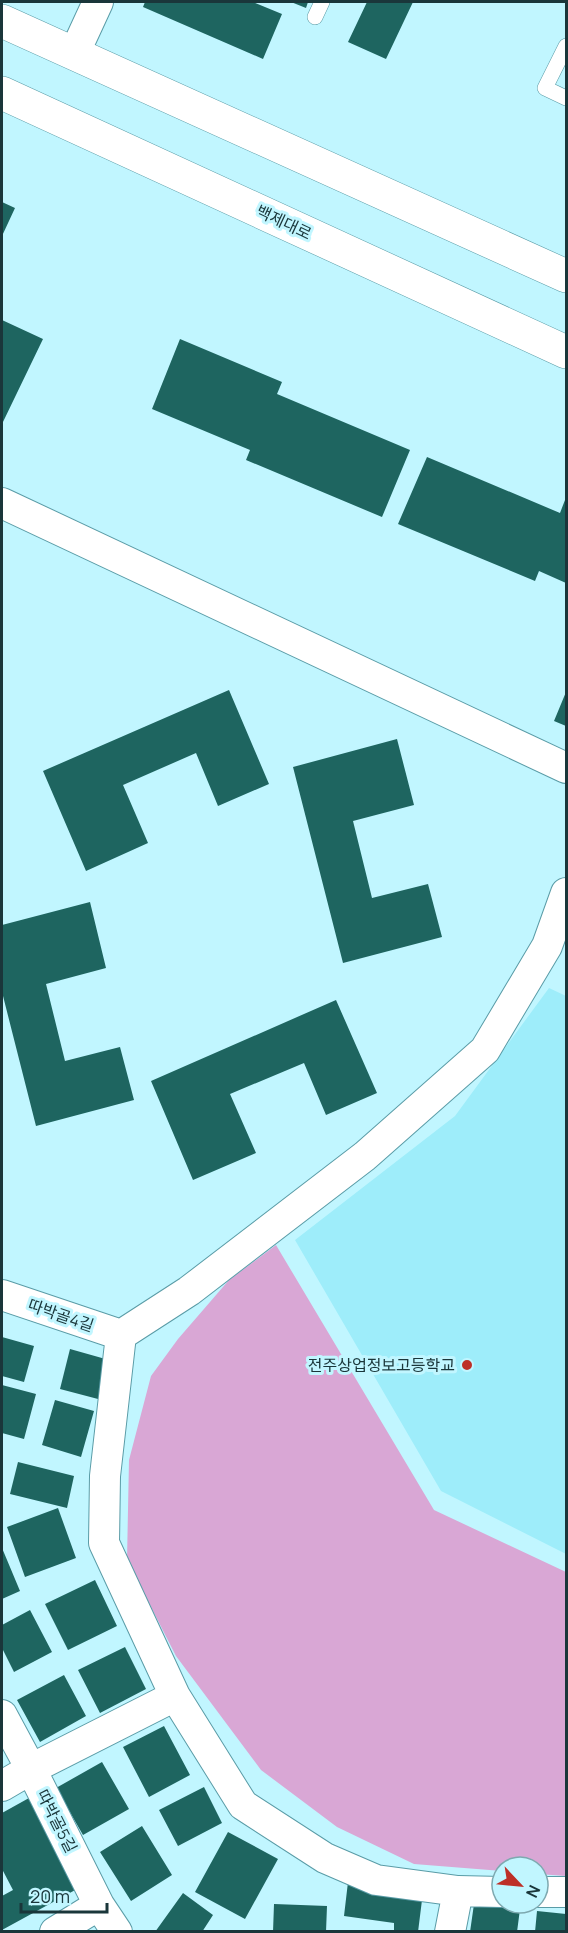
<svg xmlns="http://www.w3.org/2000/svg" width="568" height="1933" font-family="Manrope,'Noto Sans KR',sans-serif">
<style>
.built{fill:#9eedfa}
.green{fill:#d9a7d5}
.building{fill:#1e6560}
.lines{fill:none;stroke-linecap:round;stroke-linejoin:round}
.service-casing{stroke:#5a9ca7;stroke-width:16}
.minor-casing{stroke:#5a9ca7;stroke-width:32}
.tertiary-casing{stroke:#5a9ca7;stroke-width:34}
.service{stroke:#fff;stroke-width:15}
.minor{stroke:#fff;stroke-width:30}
.tertiary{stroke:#fff;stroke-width:33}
.poi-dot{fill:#bd2f27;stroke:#c1f6ff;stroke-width:2}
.labels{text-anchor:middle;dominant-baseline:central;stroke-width:6;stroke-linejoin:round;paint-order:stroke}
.street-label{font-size:16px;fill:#1a363a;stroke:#c1f6ff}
.poi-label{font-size:16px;fill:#1a363a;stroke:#c1f6ff;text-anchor:end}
</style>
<rect width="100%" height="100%" fill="#c1f6ff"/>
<path class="built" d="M549,988L566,996V1554L441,1491L295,1240L455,1116Z"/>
<path class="green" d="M276,1245L434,1510L566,1572V1876L538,1874V1867H502V1871L414,1864L337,1827L261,1770L176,1656L127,1560L129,1460L151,1376L178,1339L229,1280Z"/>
<path class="building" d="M145,2H253L282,14L263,59L143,7Z
M291,2H308L306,8Z
M367,2H413L386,59L348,42Z
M2,202L15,208L2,236Z
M2,320L43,339L2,424Z
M180,339L282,382L277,394L410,450L382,517L246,460L250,450L152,409Z
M427,457L560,513L565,500L566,501V583L539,571L535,581L398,524Z
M229,690L269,784L218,806L196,753L123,785L148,843L86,871L43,771Z
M566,692V726L554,721Z
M397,739L414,805L353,821L372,898L428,884L442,937L343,963L293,767Z
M90,902L106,968L46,984L65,1061L120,1047L134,1100L36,1126L2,992V925Z
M336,1000L377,1093L326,1115L304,1063L230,1094L256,1153L193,1180L151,1081Z
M2,1337L34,1346L24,1382L2,1376Z
M70,1349L109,1360L98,1399L60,1389Z
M2,1385L36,1394L24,1439L2,1433Z
M55,1400L94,1411L81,1457L42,1445Z
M18,1462L74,1476L67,1508L10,1494Z
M58,1508L76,1558L25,1577L7,1527Z
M2,1548L20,1591L2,1599Z
M95,1580L117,1626L68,1650L45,1604Z
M30,1610L52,1652L14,1672L2,1648V1625Z
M125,1647L146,1689L100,1713L78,1670Z
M64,1675L86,1716L40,1742L17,1700Z
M164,1726L190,1775L149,1797L123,1747Z
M102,1762L129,1809L83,1835L56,1788Z
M204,1787L222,1823L178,1846L159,1810Z
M29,1798L77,1889L2,1930V1896L13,1890L2,1869V1813Z
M142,1826L172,1875L131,1901L100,1852Z
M228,1832L278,1859L245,1919L195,1892Z
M348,1882L423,1892L418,1932H394V1923L344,1916Z
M183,1893L213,1915L202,1932H155Z
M274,1904L327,1906L326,1932H273Z
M474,1904L520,1909L517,1932H470Z
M537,1911L566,1914V1932H535Z"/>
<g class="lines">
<g class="service-casing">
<path id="service" d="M315,17L322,2
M566,46L545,88L566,98"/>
</g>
<g class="minor-casing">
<path id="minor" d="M74,54L98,2
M2,503L566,768
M2,1295L121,1335
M2,1715L31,1769L99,1905L117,1932
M2,1786L31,1769L175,1696
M502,1892L458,1891L376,1880L325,1858L243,1805L175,1696L104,1543L105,1476L121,1335L189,1291L365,1156L485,1050L547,946L566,893
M538,1892H566
M55,1932L99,1905
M450,1932L458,1891"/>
</g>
<g class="tertiary-casing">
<path id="tertiary" d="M2,21L566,276
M2,93L566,352"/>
</g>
<use href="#service" class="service"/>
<use href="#minor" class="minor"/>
<use href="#tertiary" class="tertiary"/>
</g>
<circle class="poi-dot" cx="467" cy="1365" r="6"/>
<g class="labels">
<g class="street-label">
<text transform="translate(284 222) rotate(25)">백제대로</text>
<text transform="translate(61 1315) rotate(19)">따박골4길</text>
<text transform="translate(57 1821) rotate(63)">따박골5길</text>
</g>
<g class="poi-label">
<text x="455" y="1365">전주상업정보고등학교</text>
</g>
</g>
<rect width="568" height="1933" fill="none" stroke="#1a363a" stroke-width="6"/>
<g transform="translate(520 1885) rotate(116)"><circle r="28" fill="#c1f6ff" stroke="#7ea9b0" stroke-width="1.5"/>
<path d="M0-4.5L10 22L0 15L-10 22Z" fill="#bd2f27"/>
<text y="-9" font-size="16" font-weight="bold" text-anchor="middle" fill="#1a363a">N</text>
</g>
<path d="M21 1903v9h86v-9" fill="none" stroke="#1a363a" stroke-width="3"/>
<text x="30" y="1903" font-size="18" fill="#1a363a" stroke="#c1f6ff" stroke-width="4.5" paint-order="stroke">20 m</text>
</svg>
